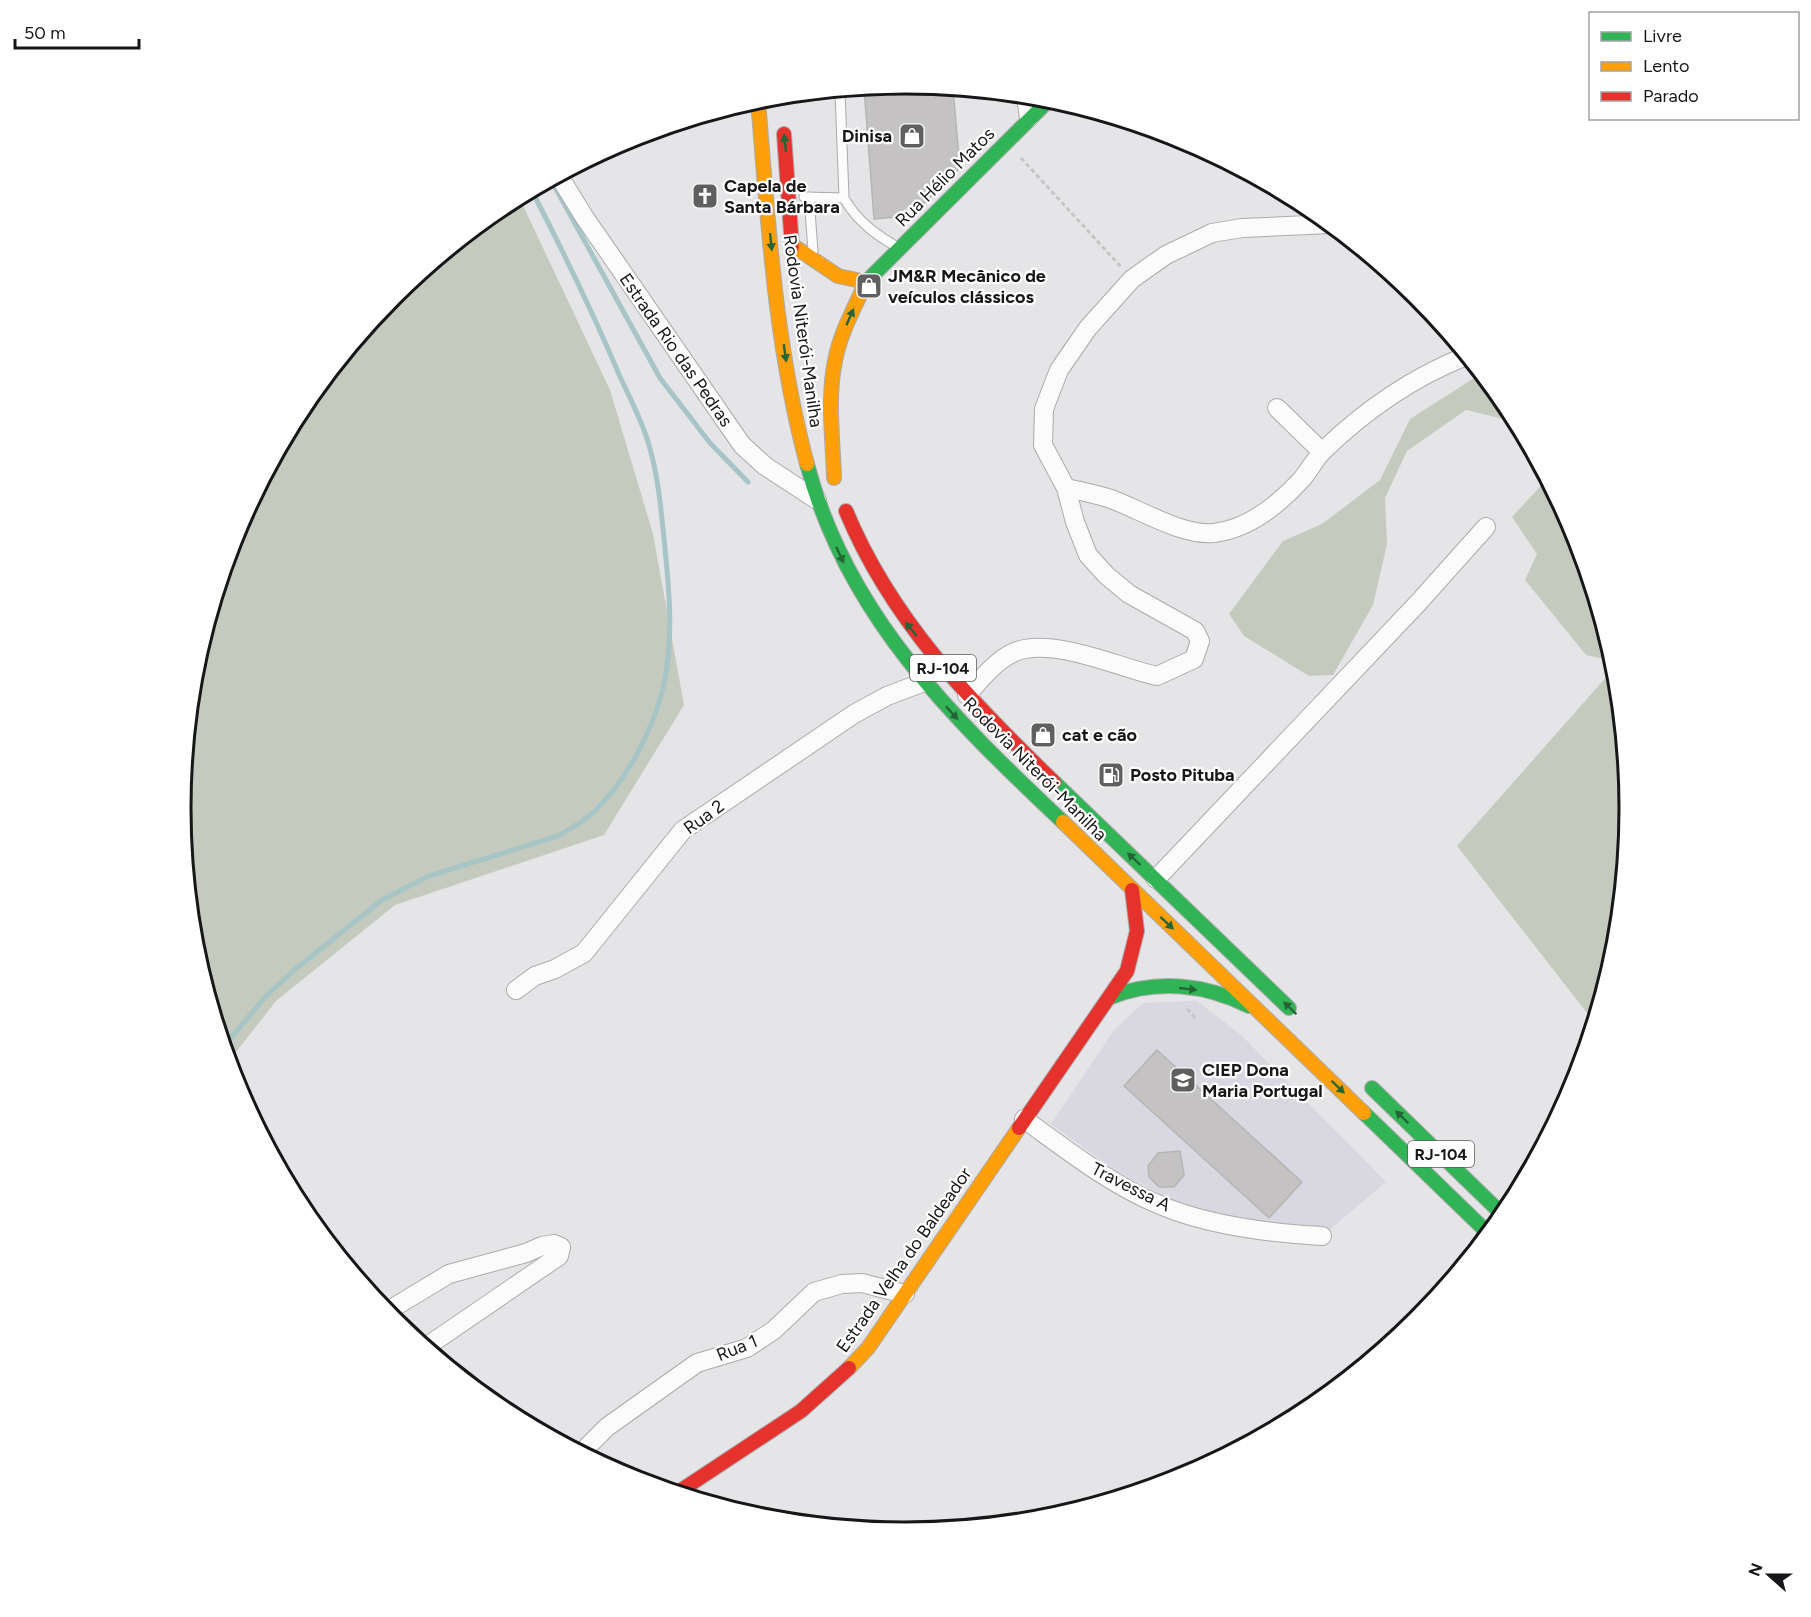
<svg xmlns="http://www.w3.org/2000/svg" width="1811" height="1617" font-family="Figtree,sans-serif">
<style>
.built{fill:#d9d7df}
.green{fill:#c4cbbe}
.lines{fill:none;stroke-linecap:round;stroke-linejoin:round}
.stream{stroke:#a7c4c7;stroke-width:5}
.building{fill:#c4c2c3;stroke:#b6b5b6;stroke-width:1.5}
.lane-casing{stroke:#abaaac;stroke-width:11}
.street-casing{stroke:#abaaac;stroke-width:20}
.fast-casing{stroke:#abaaac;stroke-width:16}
.slow-casing{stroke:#abaaac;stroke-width:16}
.jam-casing{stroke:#abaaac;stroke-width:16}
.path{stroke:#c5c5c6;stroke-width:3;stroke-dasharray:4.5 3;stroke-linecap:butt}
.lane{stroke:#fbfbfb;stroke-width:9}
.street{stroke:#fbfbfb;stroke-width:18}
.fast{stroke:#30b455;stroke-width:14}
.slow{stroke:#ff9f0a;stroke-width:14}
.jam{stroke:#e5322d;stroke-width:14}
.oneway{fill:#246536}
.labels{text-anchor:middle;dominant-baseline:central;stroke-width:4.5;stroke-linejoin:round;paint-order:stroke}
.shield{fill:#fff;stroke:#5d5c5d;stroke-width:1.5}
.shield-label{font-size:16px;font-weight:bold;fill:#171618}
.poi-label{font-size:18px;font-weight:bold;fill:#171618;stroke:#fff;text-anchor:start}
.street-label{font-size:18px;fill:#171618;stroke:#fff}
.rim{fill:none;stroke:#171618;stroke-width:3}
</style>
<rect width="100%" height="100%" fill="#e5e4e7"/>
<path class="built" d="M1197,1001L1242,1036L1386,1182L1322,1236L1214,1221L1119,1173L1051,1124L1115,1029L1143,1003Z"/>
<path class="green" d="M519,197L610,390L653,534L684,705L604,835L395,905L276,1001L229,1061L195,950L181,808L195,667L236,531L303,406L393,296L503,206Z
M1484,377L1508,406L1516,422L1466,410L1407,451L1385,498L1387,544L1373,605L1333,675L1309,676L1244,636L1229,614L1283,541L1322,524L1380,480L1410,419L1474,378Z
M1547,479L1575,532L1614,661L1586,655L1525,580L1537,554L1512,517Z
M1616,666L1630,809L1616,950L1594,1022L1457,846Z"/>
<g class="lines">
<path class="stream" d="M551,180L660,378L710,443L748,482
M224,1046L266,996L293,971L382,900L429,876L558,836C571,828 585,821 596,810C628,778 654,728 664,684C674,637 669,586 664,539C661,508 658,476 649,445C643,423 631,400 621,379C594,315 564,253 532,191"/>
</g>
<path class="building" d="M906,84L953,89L960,168L911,216L874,219L864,88Z
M1157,1050L1302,1182L1269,1218L1124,1086Z
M1180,1151L1184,1175L1174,1187H1159L1149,1177L1148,1166L1158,1153Z"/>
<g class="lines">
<g class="lane-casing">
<path id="lane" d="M840,91L844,198C857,221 875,234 897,247
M804,197L844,198
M809,197L813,251"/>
</g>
<g class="street-casing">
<path id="street" d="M1026,96L1029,118
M559,176L585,218L742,445L765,466L817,500
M1277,408L1322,452
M1066,488C1081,491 1096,494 1111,499C1139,509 1182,536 1214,533C1248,529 1279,504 1301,480C1309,471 1315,459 1323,451C1364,411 1414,377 1466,356
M967,695C982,678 1001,653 1025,649C1064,642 1118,667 1157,676L1194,659L1200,641L1195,631L1129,594L1106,575L1088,555L1075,522L1066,488L1043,445L1044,409L1059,370L1088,328L1132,279L1166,255L1212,233L1242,228L1330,224
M1156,879L1418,603L1486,527
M516,990L535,976L555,969L584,953L683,830L854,714L887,696L924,682
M1024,1119C1067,1150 1111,1185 1160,1205C1209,1226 1269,1233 1322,1236
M386,1312L449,1274L526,1253L542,1246L554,1244L561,1247L559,1256L426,1347
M581,1453L607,1427L697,1363L747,1348L774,1330L814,1292L842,1284L862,1283L905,1294"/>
</g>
<g class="fast-casing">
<path id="fast" d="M866,282L1050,99
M807,464C847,616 953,718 1063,822
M1054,782L1289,1008
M1111,997C1157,979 1205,984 1249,1006
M1372,1088L1504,1216
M1364,1113L1489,1234"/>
</g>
<g class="slow-casing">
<path id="slow" d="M758,100C768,222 775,345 807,464
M792,245L838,276L866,282C855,307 840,333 835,361C827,399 833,439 834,478
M1063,822L1364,1113
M849,1368L868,1348L1019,1128"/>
</g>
<g class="jam-casing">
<path id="jam" d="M784,134L792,247
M846,511C891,620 971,702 1054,782
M1019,1128L1127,971L1137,931L1132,890
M677,1493L801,1411L849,1368"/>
</g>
<path class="path" d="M1021,158L1122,268
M1187,1009L1197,1020"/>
<use href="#lane" class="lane"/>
<use href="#street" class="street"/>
<use href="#fast" class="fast"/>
<use href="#slow" class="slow"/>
<use href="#jam" class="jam"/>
</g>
<defs><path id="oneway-solid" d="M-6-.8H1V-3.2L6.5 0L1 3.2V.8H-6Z" transform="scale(1.5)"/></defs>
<g class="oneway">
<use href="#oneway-solid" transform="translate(785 143) rotate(-96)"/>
<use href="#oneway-solid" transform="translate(771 242) rotate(84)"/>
<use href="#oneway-solid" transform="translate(850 317) rotate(-66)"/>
<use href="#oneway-solid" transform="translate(785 353) rotate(82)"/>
<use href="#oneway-solid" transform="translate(840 555) rotate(65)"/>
<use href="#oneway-solid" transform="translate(911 629) rotate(-129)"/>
<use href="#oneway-solid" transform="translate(952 713) rotate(47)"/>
<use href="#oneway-solid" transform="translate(1134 859) rotate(-137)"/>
<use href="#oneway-solid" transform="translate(1167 923) rotate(43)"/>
<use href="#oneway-solid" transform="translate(1188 989) rotate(6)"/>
<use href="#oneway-solid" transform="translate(1290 1008) rotate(-136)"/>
<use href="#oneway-solid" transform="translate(1338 1087) rotate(44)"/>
<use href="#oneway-solid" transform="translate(1402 1117) rotate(-136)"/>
</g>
<defs>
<g id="shop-square" transform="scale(1.35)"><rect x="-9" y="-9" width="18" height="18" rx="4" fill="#5f5e60" stroke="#fff"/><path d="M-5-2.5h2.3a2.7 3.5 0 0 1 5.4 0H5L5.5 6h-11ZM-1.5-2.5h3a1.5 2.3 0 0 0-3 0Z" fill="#fff"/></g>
<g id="church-square" transform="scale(1.35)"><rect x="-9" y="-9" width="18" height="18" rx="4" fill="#5f5e60" stroke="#fff"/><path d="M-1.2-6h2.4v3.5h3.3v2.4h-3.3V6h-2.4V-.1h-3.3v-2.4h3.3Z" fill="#fff"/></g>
<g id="fuel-square" transform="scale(1.35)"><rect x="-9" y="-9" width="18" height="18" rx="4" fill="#5f5e60" stroke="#fff"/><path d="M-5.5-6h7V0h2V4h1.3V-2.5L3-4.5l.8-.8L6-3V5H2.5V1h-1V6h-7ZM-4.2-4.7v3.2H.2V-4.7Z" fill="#fff"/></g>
<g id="school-square" transform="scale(1.35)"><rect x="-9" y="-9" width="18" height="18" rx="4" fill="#5f5e60" stroke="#fff"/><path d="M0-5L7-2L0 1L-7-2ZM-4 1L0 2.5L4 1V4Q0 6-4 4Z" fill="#fff"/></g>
</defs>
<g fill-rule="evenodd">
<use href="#shop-square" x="912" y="136"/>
<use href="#church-square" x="705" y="196"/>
<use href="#shop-square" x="869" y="286"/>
<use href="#shop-square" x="1043" y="735"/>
<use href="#fuel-square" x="1111" y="775"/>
<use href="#school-square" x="1183" y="1080"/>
</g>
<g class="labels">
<g class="shield">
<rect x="910" y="655" width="66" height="26" rx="4.5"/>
<rect x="1408" y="1141" width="66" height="26" rx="4.5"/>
</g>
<g class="shield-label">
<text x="943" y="668">RJ-104</text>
<text x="1441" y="1154">RJ-104</text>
</g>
<g class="poi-label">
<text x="892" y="136" text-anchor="end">Dinisa</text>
<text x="724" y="186">Capela de<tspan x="724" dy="21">Santa Bárbara</tspan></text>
<text x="888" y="276">JM&amp;R Mecânico de<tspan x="888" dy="21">veículos clássicos</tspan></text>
<text x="1062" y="735">cat e cão</text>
<text x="1130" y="775">Posto Pituba</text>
<text x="1202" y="1070">CIEP Dona<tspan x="1202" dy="21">Maria Portugal</tspan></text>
</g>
<g class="street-label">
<text transform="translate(945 177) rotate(-45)">Rua Hélio Matos</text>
<text transform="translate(803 331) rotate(82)">Rodovia Niterói-Manilha</text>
<text transform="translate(676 350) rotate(55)">Estrada Rio das Pedras</text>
<text transform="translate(1035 769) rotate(45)">Rodovia Niterói-Manilha</text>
<text transform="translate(704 817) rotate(-36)">Rua 2</text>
<text transform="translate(1131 1187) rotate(27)">Travessa A</text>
<text transform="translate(904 1260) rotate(-55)">Estrada Velha do Baldeador</text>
<text transform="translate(737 1348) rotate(-22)">Rua 1</text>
</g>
</g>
<path d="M0 0H1811V1617H0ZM191 808a714 714 0 1 1 1428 0a714 714 0 1 1-1428 0Z" fill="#fff" fill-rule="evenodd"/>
<path class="rim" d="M191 808a714 714 0 1 1 1428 0a714 714 0 1 1-1428 0Z"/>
<rect x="1589" y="12" width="210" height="108" fill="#ffffff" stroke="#a2a2a3" stroke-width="1.5"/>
<rect x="1601" y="32" width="30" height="9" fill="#30b455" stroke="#a2a2a3" stroke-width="1.5"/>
<text x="1643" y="42" font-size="18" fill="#171618">Livre</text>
<rect x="1601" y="62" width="30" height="9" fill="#ff9f0a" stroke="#a2a2a3" stroke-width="1.5"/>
<text x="1643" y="72" font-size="18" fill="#171618">Lento</text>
<rect x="1601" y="92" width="30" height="9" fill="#e5322d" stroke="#a2a2a3" stroke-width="1.5"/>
<text x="1643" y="102" font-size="18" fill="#171618">Parado</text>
<g transform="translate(1769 1575) rotate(291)" stroke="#ffffff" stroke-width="4.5" paint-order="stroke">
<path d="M0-4.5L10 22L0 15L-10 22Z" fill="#171618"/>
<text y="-9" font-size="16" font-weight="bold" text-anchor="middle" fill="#171618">N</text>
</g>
<path d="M15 39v9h124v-9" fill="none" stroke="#171618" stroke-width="3"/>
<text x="24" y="39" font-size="18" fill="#171618" stroke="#ffffff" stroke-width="4.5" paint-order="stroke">50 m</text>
</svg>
